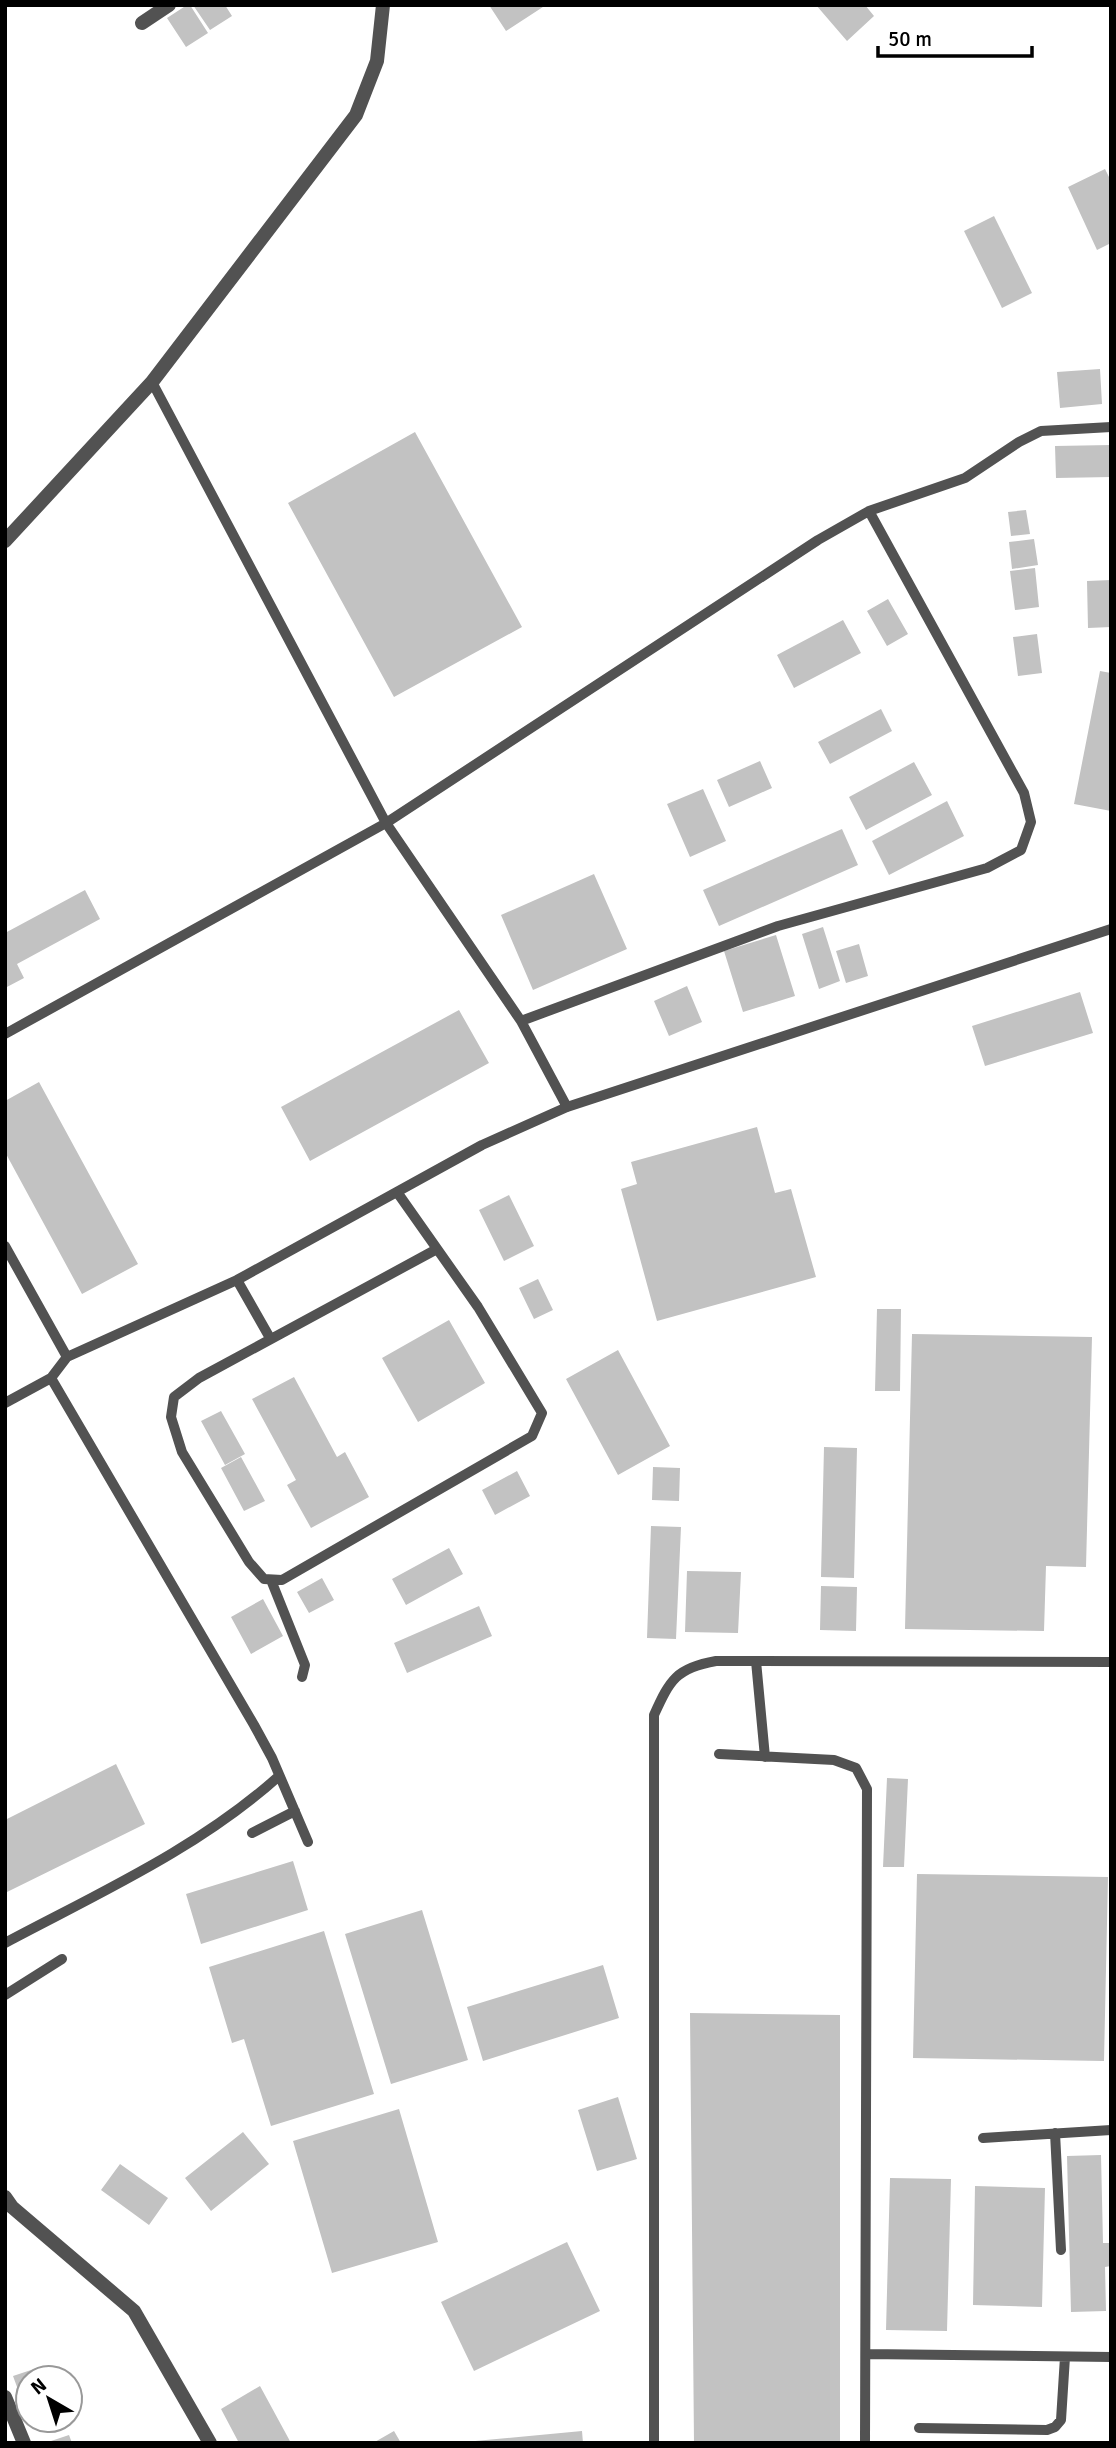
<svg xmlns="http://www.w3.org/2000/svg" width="1116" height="2448" font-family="Signika,sans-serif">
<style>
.building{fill:#c2c2c2}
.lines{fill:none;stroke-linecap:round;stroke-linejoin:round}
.lane{stroke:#525252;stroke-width:10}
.street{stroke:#525252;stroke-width:14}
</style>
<rect width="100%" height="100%" fill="#fff"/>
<path class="building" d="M187,5H190L208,33L186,47L167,18Z
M193,5H225L232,16L210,30Z
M489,5H546L506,31Z
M816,5H865L874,16L847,41Z
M1105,169L1111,181V243L1097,250L1068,187Z
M994,216L1032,293L1002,308L964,231Z
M1100,369L1102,404L1060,408L1057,372Z
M415,432L522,627L394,697L288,503Z
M1111,445V477L1056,478L1055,446Z
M1026,510L1030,534L1011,536L1008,512Z
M1034,539L1038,565L1012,569L1009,542Z
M1035,568L1039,607L1015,610L1010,571Z
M1111,580V627L1088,628L1087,581Z
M888,599L908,634L887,646L867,611Z
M843,620L861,653L794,688L777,655Z
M1037,634L1042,673L1018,676L1013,637Z
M1100,671L1111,673V811L1074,804Z
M881,709L892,731L830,764L818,742Z
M760,761L772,788L729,807L717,780Z
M914,762L932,795L866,830L849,797Z
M703,789L726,841L690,857L667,804Z
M947,801L964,836L889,875L872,841Z
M842,829L858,865L719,926L703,890Z
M594,874L627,949L533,990L501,915Z
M85,890L100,919L17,964L24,978L5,988V933Z
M823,927L840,981L819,989L802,934Z
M776,935L795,996L743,1012L724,951Z
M859,944L868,976L846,983L836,951Z
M687,986L702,1022L669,1036L654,1001Z
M1080,992L1093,1033L985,1066L972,1026Z
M459,1010L489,1063L310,1161L281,1107Z
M39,1082L138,1264L82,1294L5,1152V1101Z
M757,1127L775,1193L791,1189L816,1277L657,1321L621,1189L637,1184L631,1162Z
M509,1195L534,1246L504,1261L479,1210Z
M538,1279L553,1310L534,1319L519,1288Z
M877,1309H901L900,1391H875Z
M449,1320L485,1383L418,1422L382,1358Z
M912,1334L1092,1337L1086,1567L1046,1566L1044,1631L905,1629Z
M618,1350L670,1446L618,1475L566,1379Z
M294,1377L337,1457L345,1452L369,1497L311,1528L287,1485L296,1480L252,1399Z
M221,1411L245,1454L225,1465L201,1421Z
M824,1447L857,1448L854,1578L821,1577Z
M241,1457L265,1501L244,1511L221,1468Z
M653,1467L680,1468L679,1501L652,1500Z
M517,1471L530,1496L495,1515L482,1490Z
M651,1526L681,1527L676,1639L647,1638Z
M449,1548L463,1574L406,1605L392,1579Z
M687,1571L741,1572L738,1633L685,1632Z
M322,1578L334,1600L309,1613L297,1592Z
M821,1586L857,1587L856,1631L820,1630Z
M263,1599L283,1636L251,1654L231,1617Z
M479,1606L492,1636L407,1673L394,1643Z
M116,1764L145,1824L5,1893V1820Z
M887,1778L908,1779L904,1867H883Z
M293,1861L308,1910L201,1944L186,1894Z
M917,1874L1108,1877L1104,2061L913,2058Z
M422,1910L468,2060L391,2084L345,1934Z
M324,1931L374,2094L271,2126L244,2039L232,2043L209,1967Z
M603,1965L619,2018L483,2061L467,2007Z
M690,2013L840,2015V2443H694Z
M618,2097L637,2159L597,2171L578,2110Z
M399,2109L438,2242L332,2273L293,2141Z
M243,2132L269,2164L211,2211L185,2178Z
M1101,2155L1103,2243H1111V2266L1105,2267L1106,2311L1071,2312L1067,2156Z
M120,2164L168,2198L149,2225L101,2190Z
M890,2178L951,2179L947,2331L886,2330Z
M975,2186L1045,2188L1042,2307L973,2305Z
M567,2242L600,2311L474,2371L441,2302Z
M43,2366L47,2378H28V2392L20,2395L13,2376Z
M260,2386L291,2443H239L221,2409Z
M394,2431L401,2443H373Z
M582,2431L583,2443H475V2441Z
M69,2435L72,2443H48V2442Z"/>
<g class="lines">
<path class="lane" d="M152,382L386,823L521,1021L567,1107
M521,1021L778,926L987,868L1021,850L1031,822L1024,793L869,511
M5,1034L386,823L818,540L869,511L965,478L1019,442L1041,431L1111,427
M397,1192L478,1307L542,1413L532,1436L282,1580L264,1579L249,1562L182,1452L171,1417L174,1397L199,1378L437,1249
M5,1246L67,1357
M237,1280L270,1338
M51,1378L254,1725L272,1758L308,1842
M5,1403L51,1378L67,1357L237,1280L482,1145L567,1107L1111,929
M271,1580L305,1665L302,1677
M756,1661L765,1757
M719,1754L834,1760L856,1768L867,1789L865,2443
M252,1833L295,1811
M5,1943C99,1893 199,1848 279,1776
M5,1995L62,1959
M1055,2133L1061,2250
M983,2138L1111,2130
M866,2354L1111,2357
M919,2428L1047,2430L1055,2427L1061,2420L1065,2357
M654,2443V1715C670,1680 676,1668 716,1661L1111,1662"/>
<path class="street" d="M142,23L169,5
M5,541L152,382L356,115L377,61L383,5
M5,2197L12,2207L134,2311L210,2443
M5,2397L24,2443"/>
</g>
<rect width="1116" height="2448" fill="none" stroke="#000000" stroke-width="14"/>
<g transform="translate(49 2399) rotate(321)"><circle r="33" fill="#ffffff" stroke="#999999" stroke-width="2"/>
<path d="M0-5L12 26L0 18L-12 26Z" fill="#000000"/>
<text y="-10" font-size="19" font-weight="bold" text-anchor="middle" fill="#000000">N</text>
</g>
<path d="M878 46v10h154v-10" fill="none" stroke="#000000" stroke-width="3.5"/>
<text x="888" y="46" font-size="21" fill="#000000" stroke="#ffffff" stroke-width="5" paint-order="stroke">50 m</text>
</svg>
